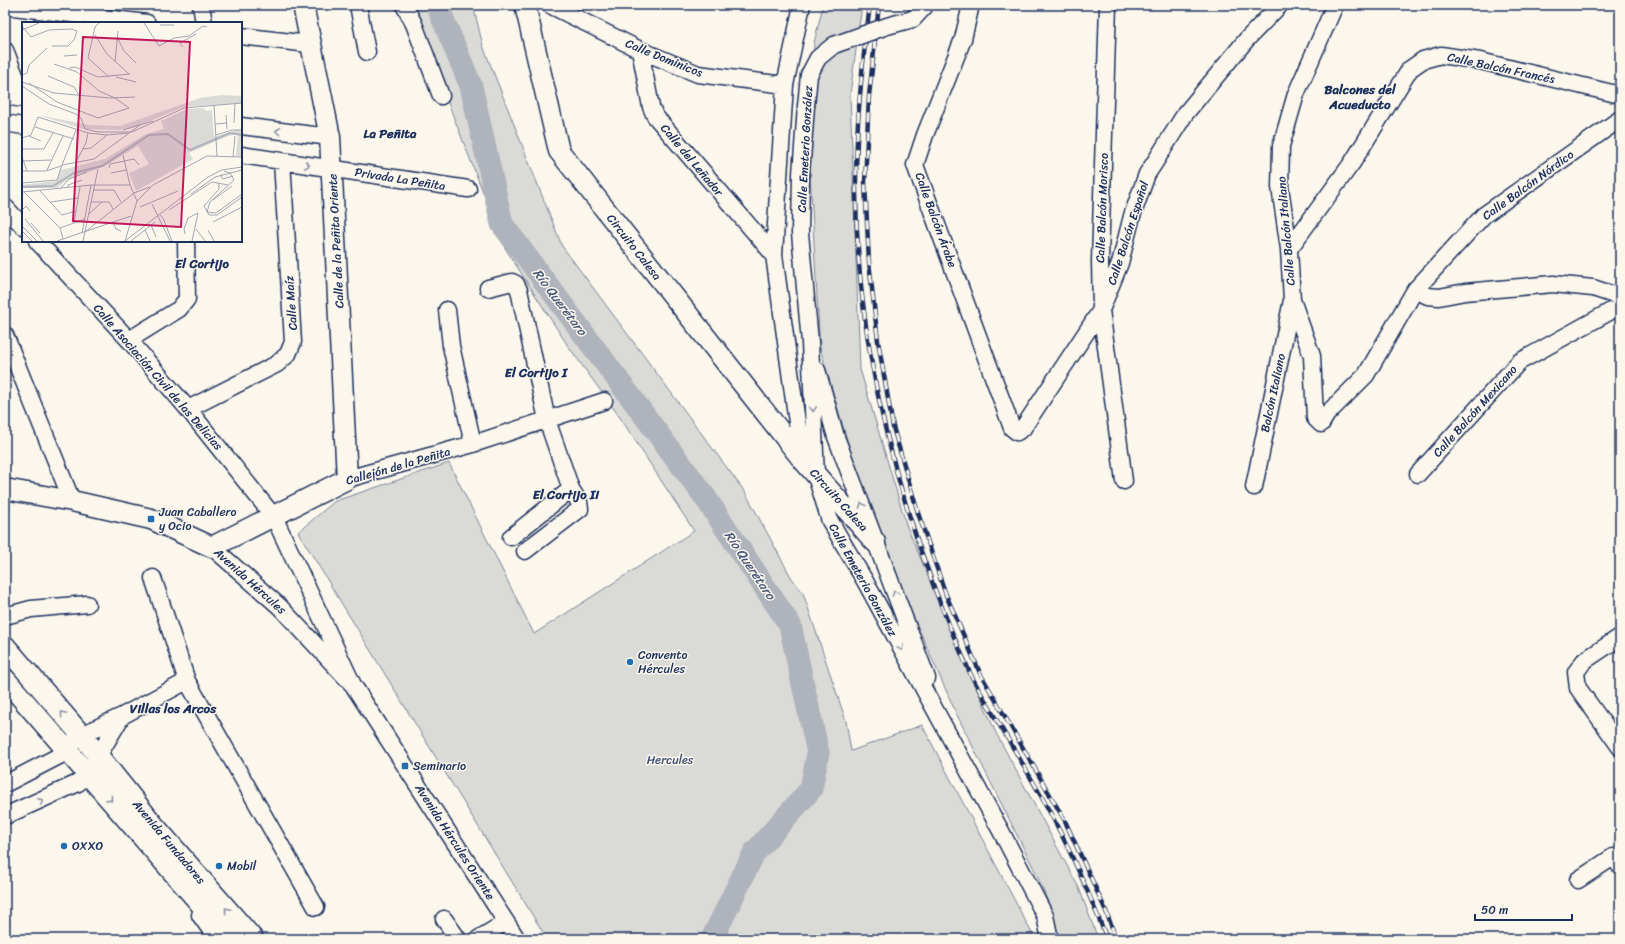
<svg xmlns="http://www.w3.org/2000/svg" width="1625" height="944" font-family="Sriracha,sans-serif">
<style>
.green{fill:#dadad7;stroke:#7a849a}
.lines{fill:none;stroke-linecap:round;stroke-linejoin:round}
.stream{stroke:#747e96;stroke-width:4}
.river{stroke:#afb3bb;stroke-width:23}
.minor-casing{stroke:#1b2f5e;stroke-width:19}
.major-casing{stroke:#1b2f5e;stroke-width:23}
.minor{stroke:#fbf7ec;stroke-width:16}
.major{stroke:#fbf7ec;stroke-width:20}
.rail-casing{stroke:#1b2f5e;stroke-width:4.5}
.rail{stroke:#fbf7ec;stroke-width:3;stroke-dasharray:9;stroke-linecap:butt}
.minor-bridge-casing{stroke:#1b2f5e;stroke-width:19;stroke-linecap:butt}
.minor-bridge{stroke:#fbf7ec;stroke-width:16}
.oneway{stroke:#8b93a5}
.poi-dot{fill:#1f6fb2;stroke:#fbf7ec;stroke-width:1.5}
.labels{text-anchor:middle;dominant-baseline:central;stroke-width:3;stroke-linejoin:round;paint-order:stroke}
.street-label{font-size:12px;fill:#1b2f5e;stroke:#fbf7ec}
.poi-label{font-size:12px;fill:#1b2f5e;stroke:#fbf7ec;text-anchor:start}
.park-label{font-size:12px;fill:#415176;stroke:#fbf7ec}
.neighbourhood-label{font-size:13px;font-weight:bold;fill:#1b2f5e;stroke:#fbf7ec}
.water-label{font-size:13px;font-style:italic;fill:#47577a;stroke:#fbf7ec}
.inset-river{fill:none;stroke:#afb3bb;stroke-width:2}
.inset-road{fill:none;stroke:#a1a7b3;stroke-width:1}
.view{fill:#c2185b;fill-opacity:0.15;stroke:#c2185b;stroke-width:2}
.inset-edge{fill:none;stroke:#1b2f5e;stroke-width:2}
</style>
<rect width="100%" height="100%" fill="#fbf7ec"/>
<filter id="ink" filterUnits="userSpaceOnUse"><feTurbulence type="fractalNoise" baseFrequency=".025" numOctaves="2"/><feDisplacementMap in="SourceGraphic" scale="8" xChannelSelector="R" yChannelSelector="G"/><feConvolveMatrix kernelMatrix="1 2 1 2 8 2 1 2 1" color-interpolation-filters="sRGB"/></filter>
<g filter="url(#ink)">
<path class="green" d="M419,5H473L483,46L562,246L745,492L791,577L803,593L846,721L851,751L922,725L1035,939H547L298,532L335,501L449,463L534,634L694,531L619,416L568,346L505,248L412,11Z
M823,5H862L850,94L860,369L907,527L996,733L1079,888L1098,939H1059L1054,916L1035,871L956,713L871,521L820,348L809,157L814,43Z"/>
<g class="lines">
<path class="stream" d="M5,662L10,668"/>
<path class="river" d="M437,5L471,86L502,224L705,497L790,625L818,753L811,789L754,853L712,939"/>
<g class="minor-casing">
<path id="minor" d="M201,5L204,23
M358,5L367,52
M404,5L414,24L441,96
M550,5L640,50L698,74L785,85
M802,5L785,85L774,255L802,459
M971,5L963,39L925,135L915,165L1012,428L1017,432L1023,428L1101,310L1120,263L1132,216L1147,174L1155,162L1185,114L1247,39L1280,5
M1108,5L1100,261L1101,310L1124,481
M1335,5L1296,94L1281,146L1280,187L1289,249L1292,300L1312,356L1315,418L1321,424L1327,414L1366,375L1415,290L1484,215L1620,119
M5,6L147,23
M241,36L309,44
M5,50L23,96
M640,50L651,107L655,116L774,255
M5,96L23,99
M806,106L801,174L800,233L810,342L816,476L830,521L865,581L1002,833L1045,916L1050,939
M5,123L23,126
M241,126L330,137
M241,155L468,189
M5,207L23,226
M37,241L129,340L188,409L274,517L353,685
M1289,249L1352,163L1410,69L1423,60L1441,55L1480,61L1620,95
M488,288L512,282L516,284L519,290L547,420L571,489L579,502L580,509L525,551
M1415,290L1428,296L1439,297L1465,292L1553,284L1593,288L1620,297
M447,310L451,346L473,444
M5,335L72,501
M129,340L179,309L187,299L186,241
M817,370L836,437L927,678
M188,409L277,364L288,354L293,342L282,161
M1418,474L1519,362L1620,306
M347,479L473,444L604,401
M1254,487L1292,300
M511,537L571,489
M212,547L279,606L353,685L517,939
M153,578L187,681L316,907
M5,616L31,609L87,604
M1620,637L1584,661L1576,672L1578,688L1620,747
M5,784L59,756L81,735L122,716L187,681
M5,816L78,783L88,773L122,716
M1578,880L1613,857L1620,866
M200,915L217,939
M444,919L458,939
M478,939L506,922"/>
</g>
<g class="major-casing">
<path id="major" d="M525,5L559,151L802,459L875,542
M5,489L72,501L151,519L212,547L347,479L330,137L303,5
M5,646L88,743L152,823L253,939
M5,679L231,939"/>
</g>
<use href="#minor" class="minor"/>
<use href="#major" class="major"/>
<g class="rail-casing">
<path id="rail" d="M870,5C862,64 856,123 856,183C855,350 901,524 971,675C978,689 986,701 993,714C1015,751 1038,788 1057,826C1076,862 1092,901 1107,939
M879,5L869,96L865,183L869,262L878,341L893,427L918,513L946,595L980,673L1065,821L1106,911L1116,939"/>
</g>
<use href="#rail" class="rail"/>
<g class="minor-bridge-casing">
<path id="minor-bridge" d="M806,106L809,75L818,58L834,45L887,26L913,19L926,5"/>
</g>
<use href="#minor-bridge" class="minor-bridge"/>
</g>
<defs><path id="oneway-chevron" d="M-2-3.5L2.5 0L-2 3.5" fill="none" stroke-width="1.6" stroke-linecap="round" stroke-linejoin="round"/></defs>
<g class="oneway">
<use href="#oneway-chevron" transform="translate(278 131) rotate(-173)"/>
<use href="#oneway-chevron" transform="translate(307 165) rotate(8)"/>
<use href="#oneway-chevron" transform="translate(813 409) rotate(87)"/>
<use href="#oneway-chevron" transform="translate(862 505) rotate(-111)"/>
<use href="#oneway-chevron" transform="translate(895 593) rotate(-111)"/>
<use href="#oneway-chevron" transform="translate(901 648) rotate(62)"/>
<use href="#oneway-chevron" transform="translate(63 714) rotate(-130)"/>
<use href="#oneway-chevron" transform="translate(110 799) rotate(49)"/>
<use href="#oneway-chevron" transform="translate(41 801) rotate(-24)"/>
<use href="#oneway-chevron" transform="translate(227 910) rotate(-131)"/>
</g>
</g>
<g class="poi-dot">
<rect x="147" y="515" width="8" height="8" rx="2"/>
<circle cx="630" cy="662" r="4"/>
<rect x="401" y="762" width="8" height="8" rx="2"/>
<circle cx="64" cy="846" r="4"/>
<circle cx="219" cy="866" r="4"/>
</g>
<g class="labels">
<g class="street-label">
<text transform="translate(664 58) rotate(22)">Calle Dominicos</text>
<text transform="translate(1501 68) rotate(12)">Calle Balcón Francés</text>
<text transform="translate(805 149) rotate(-87)">Calle Emeterio González</text>
<text transform="translate(692 160) rotate(50)">Calle del Leñador</text>
<text transform="translate(400 179) rotate(9)">Privada La Peñita</text>
<text transform="translate(1528 185) rotate(-36)">Calle Balcón Nórdico</text>
<text transform="translate(1102 208) rotate(-88)">Calle Balcón Morisco</text>
<text transform="translate(936 220) rotate(70)">Calle Balcón Árabe</text>
<text transform="translate(1286 231) rotate(-95)">Calle Balcón Italiano</text>
<text transform="translate(1128 233) rotate(-72)">Calle Balcón Español</text>
<text transform="translate(336 241) rotate(-93)">Calle de la Peñita Oriente</text>
<text transform="translate(634 247) rotate(52)">Circuito Calesa</text>
<text transform="translate(291 303) rotate(-94)">Calle Maíz</text>
<text transform="translate(158 377) rotate(49)">Calle Asociación Civil de las Delicias</text>
<text transform="translate(1273 393) rotate(-78)">Balcón Italiano</text>
<text transform="translate(1475 411) rotate(-48)">Calle Balcón Mexicano</text>
<text transform="translate(398 466) rotate(-16)">Callejón de la Peñita</text>
<text transform="translate(839 500) rotate(48)">Circuito Calesa</text>
<text transform="translate(863 580) rotate(61)">Calle Emeterio González</text>
<text transform="translate(250 581) rotate(42)">Avenida Hércules</text>
<text transform="translate(169 842) rotate(50)">Avenida Fundadores</text>
<text transform="translate(455 842) rotate(57)">Avenida Hércules Oriente</text>
</g>
<g class="poi-label">
<text x="159" y="512">Juan Caballero<tspan x="159" dy="14">y Ocio</tspan></text>
<text x="638" y="655">Convento<tspan x="638" dy="14">Hércules</tspan></text>
<text x="413" y="766">Seminario</text>
<text x="72" y="846">OXXO</text>
<text x="227" y="866">Mobil</text>
</g>
<g class="park-label">
<text x="670" y="760">Hercules</text>
</g>
<g class="neighbourhood-label">
<text x="1360" y="89">Balcones del<tspan x="1360" dy="15">Acueducto</tspan></text>
<text x="390" y="133">La Peñita</text>
<text x="202" y="263">El Cortijo</text>
<text x="536" y="372">El Cortijo I</text>
<text x="566" y="494">El Cortijo II</text>
<text x="173" y="708">Villas los Arcos</text>
</g>
<g class="water-label">
<text transform="translate(560 302) rotate(53)">Río Querétaro</text>
<text transform="translate(750 565) rotate(56)">Río Querétaro</text>
</g>
</g>
<g transform="translate(22 22)">
<rect width="220" height="220" fill="#fbf7ec"/>
<path d="M199,73L220,74V81L162,85L116,104L96,108L61,107L16,93L67,103L98,104L178,76ZM181,86L184,89L190,88L192,115L214,108L220,109V134H214L216,112L206,114L167,131L171,137L114,169L107,151L127,142L116,124L83,144L45,158L35,166H0V163L34,159L39,148L83,137L124,112L142,107L139,99L165,87Z" fill="#dadad7"/>
<path class="inset-river" d="M0,165L31,164L52,151L80,144L127,113L146,112L168,128L208,111L220,113"/>
<path class="inset-road" d="M77,1L73,5L66,36L87,55M122,1L137,24L152,16L167,14L181,4L185,5M138,3H152M0,4L9,15L27,8L49,7L55,9L52,18L46,24H30M0,8L17,1M73,13L85,32L107,52M96,17L102,29L114,41M161,25L158,21L174,12M42,34L55,33M93,40L96,9M47,46L53,45L76,55L108,52M0,53L5,51L7,43L25,26M26,54L52,65L57,73M94,55L114,60M0,60L32,71L88,76L113,75M7,61L35,80L76,96L107,86L93,76L77,69L55,50L32,42M0,64L27,82L54,92L59,96L63,107L76,110H110L162,86L220,81M192,83L195,134M204,93L205,107M212,101L213,82M193,102L205,101M13,105L52,117M101,108L131,99M194,113L210,108H220M7,114L19,119M0,116L9,113L16,95L66,111L85,113L106,111M0,127H22L31,111M61,127L69,126L85,113M101,133L108,163M0,135L5,149M211,135L213,114M1,139L29,138M54,140L64,121L66,111M40,143L54,108M87,146L88,142L112,137L117,143M25,148L41,114M0,149H24L39,144M202,149L208,151L212,158L188,180L185,190L194,191L220,172M89,151L105,148M200,152L199,155L201,157L211,154M0,161L35,158L40,143L72,137L118,103M197,162V167L182,184L187,193H195L220,175M46,166V163L60,158M38,167L47,157L65,150M71,168H92L99,180M18,169L40,193L54,189M0,170L69,163H108L115,179L103,219M2,170L38,206L41,217M169,172L193,155L220,148M191,178L210,164M115,179L131,163L185,134L220,135M29,180L56,176M69,180H87L91,187M130,182L148,219M118,185L156,169M0,188L4,184L8,189M147,188L190,160L206,163M67,192L80,180M137,192L141,196L150,219M3,197L21,219M91,200L94,207L99,209M191,200L220,185M9,201L18,211M52,201L58,165M129,203L134,215M0,204L15,219M38,206L63,197M174,207L183,219M123,208L128,219M186,208L192,219M0,209L10,219M63,210L112,171L128,165M60,211L69,163M163,212L162,207L166,196L176,191L170,219M35,219L109,194M61,219L76,147M103,219L186,155L200,148L220,145M109,219L133,200"/>
<path class="view" d="M61,15L168,20L159,205L51,199Z"/>
<rect width="220" height="220" class="inset-edge"/>
</g>
<rect width="1625" height="944" fill="none" stroke="#fbf7ec" stroke-width="20"/>
<rect x="10" y="10" width="1605" height="924" fill="none" stroke="#1b2f5e" stroke-width="1.5" filter="url(#ink)"/>
<path d="M1475 914v6h97v-6" fill="none" stroke="#1b2f5e" stroke-width="2"/>
<text x="1481" y="914" font-size="12" fill="#1b2f5e" stroke="#fbf7ec" stroke-width="3" paint-order="stroke">50 m</text>
</svg>
